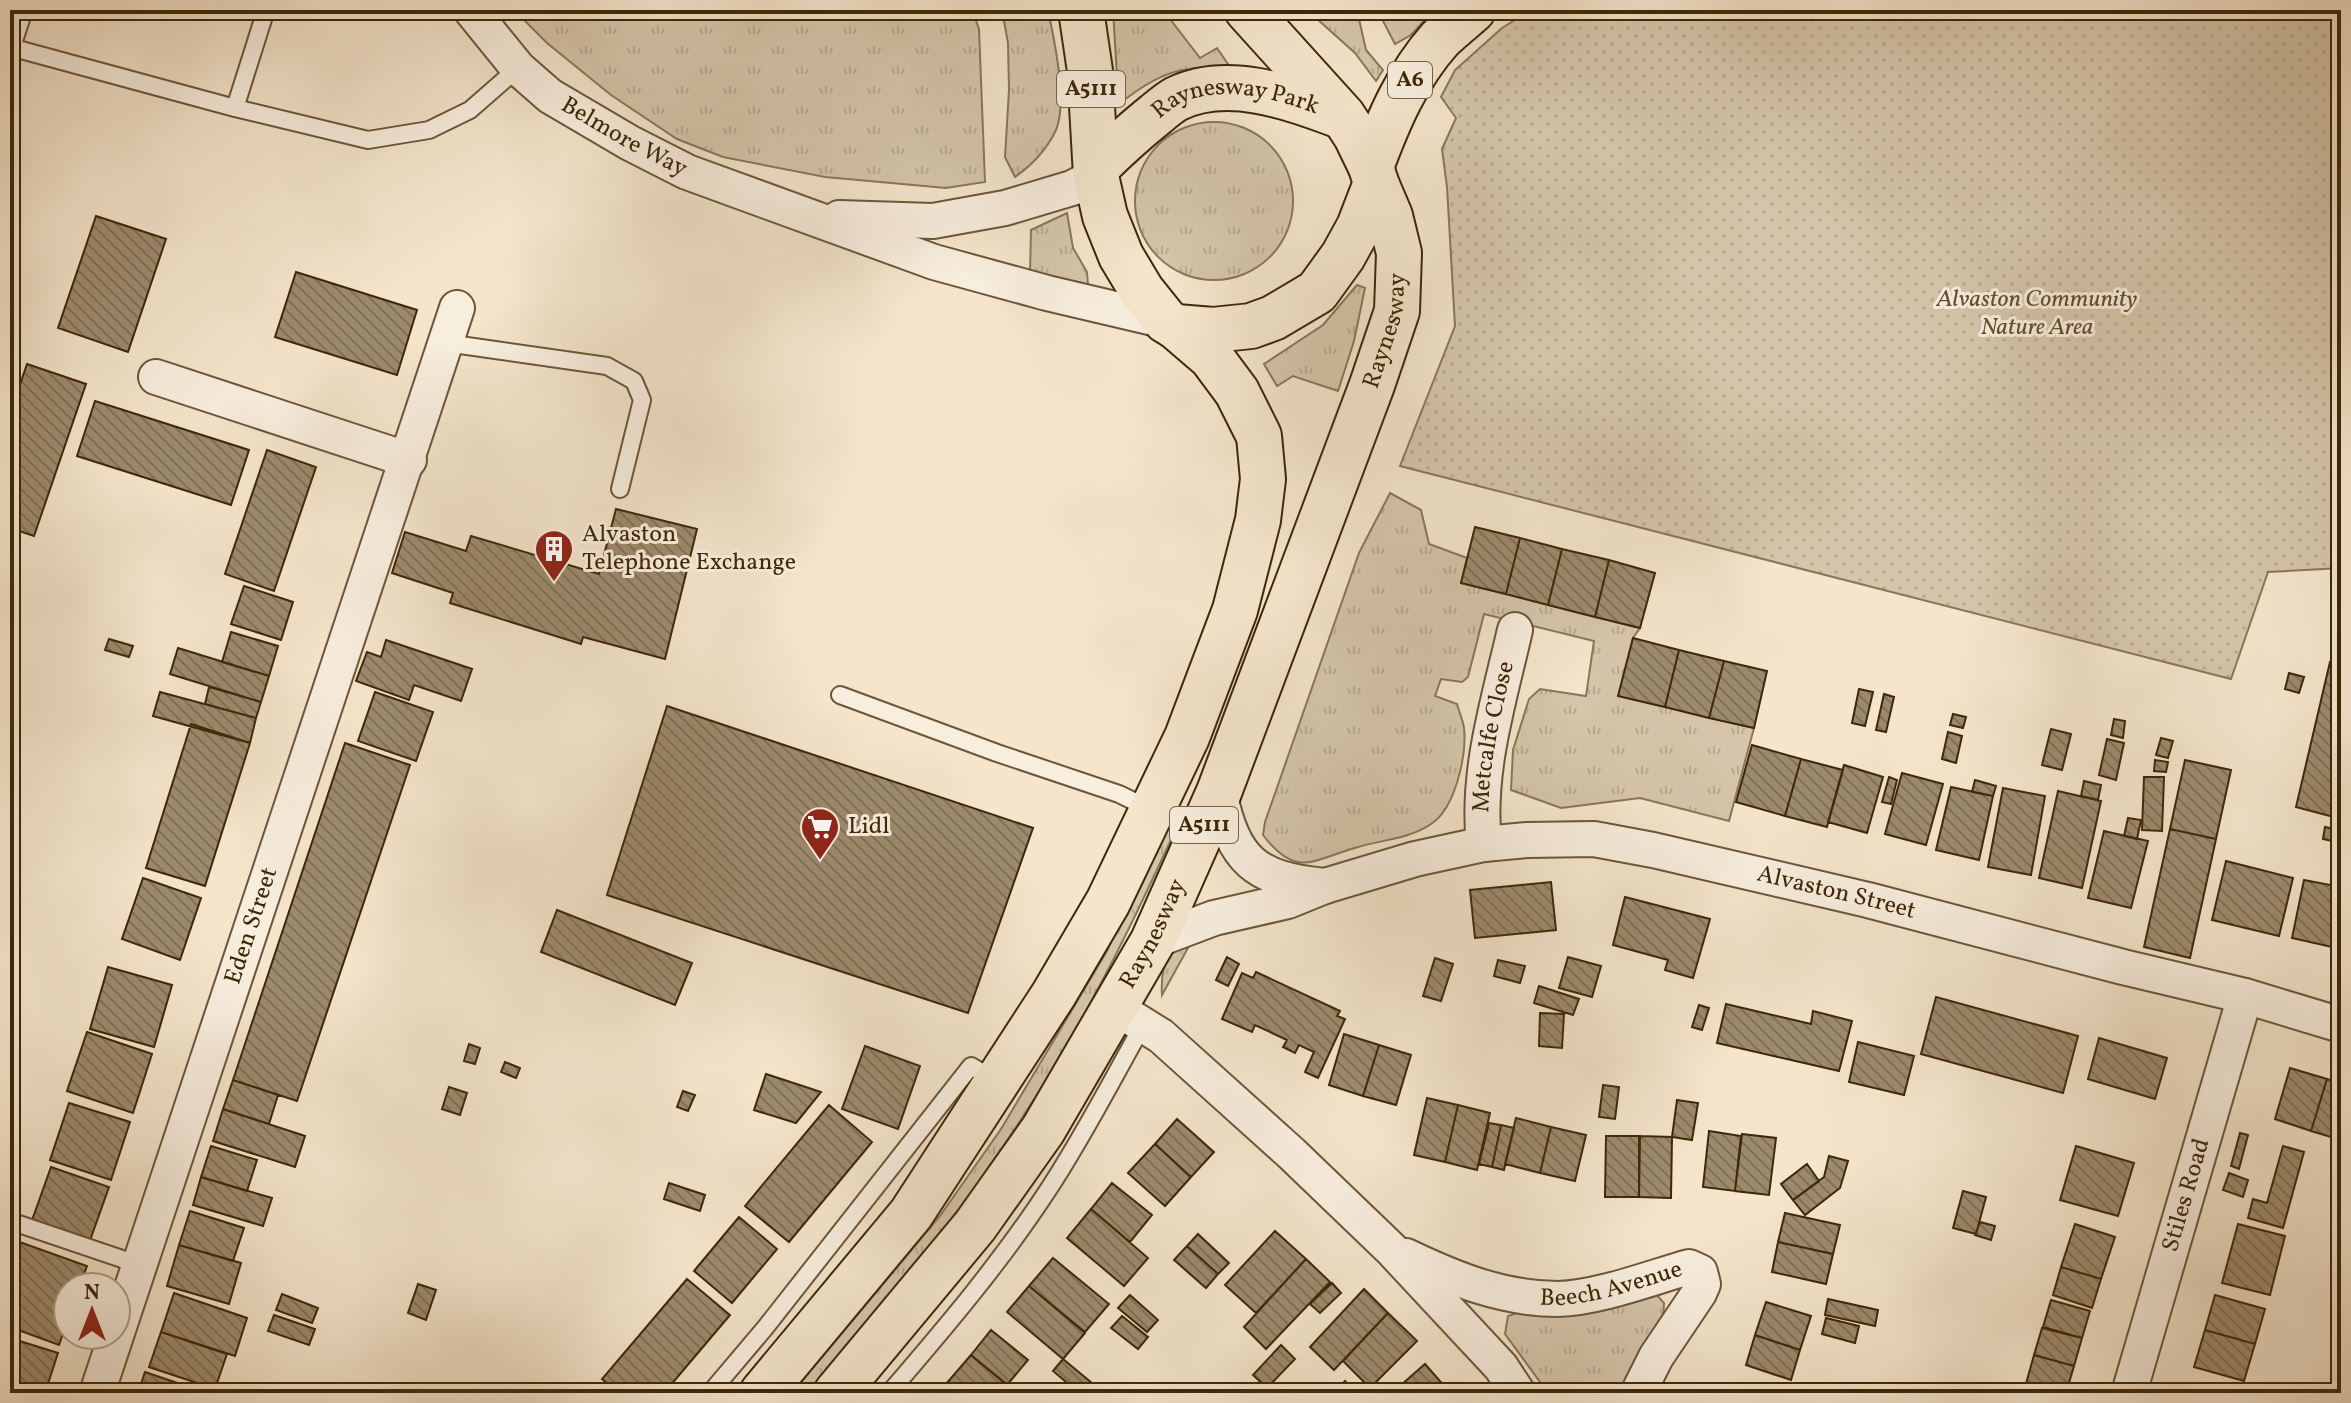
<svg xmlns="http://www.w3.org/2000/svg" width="2351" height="1403" font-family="Vollkorn,serif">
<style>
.grass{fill:url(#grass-tufts);stroke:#8a7658;stroke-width:2}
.park{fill:url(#park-dots);stroke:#8a7658;stroke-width:2}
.building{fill:url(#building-back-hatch);stroke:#3e2706;stroke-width:2}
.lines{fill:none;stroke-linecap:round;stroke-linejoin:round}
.service-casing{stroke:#6c5638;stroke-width:20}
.minor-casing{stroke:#6c5638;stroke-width:38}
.trunk-casing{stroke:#3e2706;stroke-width:48}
.service{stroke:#f8eede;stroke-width:16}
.minor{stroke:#f8eede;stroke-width:34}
.trunk{stroke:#f4e5cc;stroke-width:44}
.labels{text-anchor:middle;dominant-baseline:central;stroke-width:6;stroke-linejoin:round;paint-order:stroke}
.shield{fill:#f8eede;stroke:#766347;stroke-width:2}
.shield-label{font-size:22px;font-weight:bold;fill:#3e2706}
.street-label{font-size:24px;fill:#3e2706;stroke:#f8eede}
.park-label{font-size:24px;font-style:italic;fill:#644e2f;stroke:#f8eede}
.poi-label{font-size:24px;fill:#3e2706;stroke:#f8eede;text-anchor:start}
</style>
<defs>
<pattern id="grass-tufts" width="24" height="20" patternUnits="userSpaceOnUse" patternTransform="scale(2)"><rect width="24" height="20" fill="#d5c5aa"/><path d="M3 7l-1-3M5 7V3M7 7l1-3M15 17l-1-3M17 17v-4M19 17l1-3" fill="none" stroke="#b8a991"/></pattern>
<pattern id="park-dots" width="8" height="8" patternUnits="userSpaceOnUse" patternTransform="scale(2)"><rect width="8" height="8" fill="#d5c5aa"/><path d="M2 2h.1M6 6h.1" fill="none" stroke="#b8a991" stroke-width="1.8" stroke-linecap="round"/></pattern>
<pattern id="building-back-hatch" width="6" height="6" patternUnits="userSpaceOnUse" patternTransform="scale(2)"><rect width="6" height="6" fill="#9d8a6d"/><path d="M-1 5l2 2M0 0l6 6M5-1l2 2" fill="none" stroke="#817158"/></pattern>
</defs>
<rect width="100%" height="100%" fill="#f4e5cc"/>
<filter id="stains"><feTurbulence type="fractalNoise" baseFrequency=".0025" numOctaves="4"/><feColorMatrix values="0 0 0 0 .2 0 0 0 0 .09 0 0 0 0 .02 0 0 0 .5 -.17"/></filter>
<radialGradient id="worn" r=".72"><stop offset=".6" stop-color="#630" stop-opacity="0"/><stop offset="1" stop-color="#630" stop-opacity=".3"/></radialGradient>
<path class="grass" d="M514,10H972L979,29L985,182L946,188L825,177L723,157L677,139L611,95L547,43Z
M1002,10H1048C1054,39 1068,102 1056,130C1047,149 1032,165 1015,177L1005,157L1009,90L1008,43Z
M1113,10H1163L1200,58L1217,48L1230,67C1185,66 1164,70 1127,98L1118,93Z
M1307,10H1357L1366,50L1383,70L1376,81L1355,53Z
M1381,10H1434L1411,35L1395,44L1383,21Z
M1135 201a79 79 0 1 1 158 0a79 79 0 1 1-158 0Z
M1067,213L1073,248L1087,272L1088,286L1030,273L1031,230Z
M1357,285L1365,288L1354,341L1338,391L1293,376L1277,386L1264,364L1323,325Z
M1390,493L1421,510L1429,544L1467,558L1461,583L1640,628L1633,638L1619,696L1754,728L1729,821L1640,798L1561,808L1511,790L1513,750L1529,699L1540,689L1586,696L1594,641L1484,614L1468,677L1462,682L1441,679L1435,696L1457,704C1459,712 1463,720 1464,728C1467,755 1455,809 1431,824C1410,839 1379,840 1355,848C1312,860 1296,879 1263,835L1265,822L1359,553Z
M1170,813L1181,818C1143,901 1104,983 1057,1062C987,1180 900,1289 810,1393H792L940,1216L1001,1129L1107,951Z
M1194,937L1162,995C1161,979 1163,956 1176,945C1181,942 1189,939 1194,937Z
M1655,1293L1664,1303L1663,1320L1620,1393H1548L1505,1334L1508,1316L1525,1310L1558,1317L1598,1310Z"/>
<path class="park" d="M1531,10H2341V568L2268,572L2231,679L1400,466L1455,326L1447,187L1442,149L1456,118L1441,97L1455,70L1502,28Z"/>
<path class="building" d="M96,216L166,239L128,352L58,328Z
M296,272L417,310L397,375L275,337Z
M27,364L86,384L34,536L10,528V414Z
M95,401L249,450L231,505L77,456Z
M267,450L316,467L274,591L225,574Z
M616,509L697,529L665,659L583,637L581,644L450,603L453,593L392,573L405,532L466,551L471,536L599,574Z
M1475,527L1520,538L1506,594L1461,583Z
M1520,538L1562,549L1548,605L1506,594Z
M1562,549L1609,560L1595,617L1548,605Z
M1609,560L1655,573L1640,628L1595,617Z
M244,586L293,602L281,640L231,624Z
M231,632L278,646L269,676L222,662Z
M1633,638L1679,650L1665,707L1618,696Z
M109,639L133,646L129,657L105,650Z
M386,640L472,669L461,701L414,685L409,700L356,681L367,652L381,657Z
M178,648L269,676L261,702L170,674Z
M1679,650L1724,661L1709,718L1665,707Z
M1724,661L1767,671L1754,728L1709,718Z
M2330,662L2341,665V819L2296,807Z
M2289,673L2304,677L2299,693L2285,689Z
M209,687L261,702L256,718L205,704Z
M1859,689L1873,692L1865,726L1852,723Z
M160,692L256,718L250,743L153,716Z
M375,692L433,712L416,761L358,741Z
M1884,694L1894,697L1886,732L1876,730Z
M667,706L1033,828L968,1013L607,895Z
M1953,714L1966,717L1963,728L1950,725Z
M2114,719L2125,721L2123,738L2111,735Z
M191,724L250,743L205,886L146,868Z
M2051,729L2071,734L2062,770L2042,765Z
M1948,732L1962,736L1956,763L1942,759Z
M2161,738L2173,741L2168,758L2156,755Z
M2107,739L2124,743L2116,780L2099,775Z
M345,743L410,765L297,1101L233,1080Z
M1752,745L1801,759L1785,816L1736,802Z
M1801,759L1843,770L1827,827L1785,816Z
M2155,760L2168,762L2166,772L2154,771Z
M2185,760L2231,770L2216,839L2170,829Z
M1844,765L1883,777L1867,833L1828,822Z
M1902,773L1943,784L1926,845L1885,834Z
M1889,777L1897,780L1891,804L1882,802Z
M2144,777H2164L2162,831L2142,830Z
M1975,780L1996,786L1993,796L1972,792Z
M2084,781L2101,785L2098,800L2081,796Z
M1951,787L1993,796L1979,860L1936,850Z
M2003,788L2045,796L2031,875L1988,867Z
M2058,791L2101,801L2082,888L2039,878Z
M2128,818L2141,820L2137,839L2124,836Z
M2325,827L2341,830V843L2323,839Z
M2170,829L2216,839L2190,958L2144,947Z
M2104,831L2148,841L2131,908L2088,898Z
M2226,861L2293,878L2279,936L2212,920Z
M143,878L201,898L180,960L122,939Z
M2304,880L2341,887V949L2292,938Z
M1551,882L1556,930L1475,938L1470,890Z
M1625,897L1710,919L1693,978L1665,970L1668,960L1613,945Z
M557,910L692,963L675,1005L541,952Z
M1227,957L1239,964L1228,986L1216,980Z
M1568,957L1601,966L1592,997L1559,988Z
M1435,958L1453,964L1441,1001L1423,996Z
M1498,960L1525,966L1520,983L1494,976Z
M108,967L172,985L154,1047L90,1029Z
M1256,972L1340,1011L1337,1016L1345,1019L1318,1078L1305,1072L1314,1052L1299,1045L1295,1053L1283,1047L1287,1040L1255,1025L1252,1032L1222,1019L1242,973L1253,978Z
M1539,986L1579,999L1573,1015L1534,1003Z
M1936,997L2078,1036L2063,1093L1921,1054Z
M1726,1004L1811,1024L1813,1011L1852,1021L1839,1071L1717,1043Z
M1699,1005L1709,1008L1702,1030L1692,1027Z
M1540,1013L1564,1014L1562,1048L1539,1046Z
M87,1032L152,1054L133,1113L67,1091Z
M1344,1034L1379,1045L1363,1096L1329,1085Z
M2099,1038L2167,1058L2155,1099L2088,1079Z
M1858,1042L1914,1056L1904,1095L1849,1082Z
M469,1044L480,1048L475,1064L464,1061Z
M1379,1045L1411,1055L1396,1105L1363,1096Z
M865,1046L920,1066L898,1129L842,1109Z
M505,1062L520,1068L516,1078L501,1072Z
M2290,1068L2327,1079L2311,1131L2275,1119Z
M766,1074L821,1092L796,1123L754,1110Z
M2327,1079L2341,1083V1140L2311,1131Z
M233,1080L278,1095L269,1124L223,1109Z
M1603,1085L1619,1087L1615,1119L1599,1117Z
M449,1087L467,1093L460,1115L442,1109Z
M683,1091L695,1095L688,1111L677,1107Z
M1427,1098L1458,1105L1445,1162L1414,1155Z
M1677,1100L1698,1103L1692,1140L1672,1137Z
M69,1103L130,1122L111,1180L50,1160Z
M829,1105L872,1142L789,1242L745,1206Z
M1458,1105L1490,1113L1477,1170L1445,1162Z
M223,1109L305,1136L295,1167L213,1141Z
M1516,1118L1551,1127L1540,1173L1505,1164Z
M1177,1119L1214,1152L1191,1177L1155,1144Z
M1489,1123L1501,1125L1492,1167L1479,1164Z
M1501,1125L1514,1128L1504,1170L1492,1167Z
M1551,1127L1586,1135L1575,1181L1540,1173Z
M1709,1131L1741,1136L1735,1191L1703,1187Z
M2240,1133L2248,1135L2239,1169L2231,1166Z
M1742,1134L1776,1138L1769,1195L1735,1191Z
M1606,1136H1640L1639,1197H1605Z
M1639,1136L1672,1137L1671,1198L1639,1197Z
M1155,1144L1191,1177L1165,1206L1128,1173Z
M211,1146L257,1160L247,1191L201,1177Z
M2076,1146L2134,1163L2118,1216L2060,1200Z
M2283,1146L2304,1152L2283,1228L2248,1218L2253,1199L2267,1203Z
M1829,1156L1848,1161L1840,1188L1805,1215L1793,1200L1824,1177Z
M1807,1164L1819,1181L1793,1200L1781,1184Z
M51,1167L109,1187L88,1246L30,1226Z
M2229,1173L2248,1180L2243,1197L2223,1190Z
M201,1177L272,1198L263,1226L193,1205Z
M669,1183L705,1195L700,1211L664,1199Z
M1112,1183L1152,1215L1130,1242L1091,1209Z
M1963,1191L1986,1197L1976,1234L1953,1228Z
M1091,1209L1148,1258L1124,1286L1067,1238Z
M190,1211L244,1228L233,1261L179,1245Z
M1785,1213L1840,1225L1833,1254L1778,1242Z
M739,1217L777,1249L732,1303L694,1271Z
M1980,1222L1995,1226L1991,1240L1975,1235Z
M2075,1224L2115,1237L2101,1279L2061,1267Z
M2238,1224L2285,1236L2270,1295L2222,1283Z
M1275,1231L1306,1259L1256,1313L1225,1285Z
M1198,1234L1229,1263L1218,1274L1187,1246Z
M14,1240L87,1266L79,1287H68V1319L59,1345L10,1327V1253Z
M1778,1242L1833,1254L1826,1284L1772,1272Z
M179,1245L241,1263L229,1304L167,1286Z
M1187,1246L1218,1274L1206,1288L1174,1260Z
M1053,1258L1109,1304L1085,1332L1029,1286Z
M1306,1259L1330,1282L1266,1349L1244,1327Z
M2061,1267L2101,1279L2092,1308L2053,1295Z
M687,1279L730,1315L664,1393H619L602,1379Z
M1332,1283L1341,1293L1320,1313L1310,1304Z
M418,1284L436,1290L426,1320L408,1313Z
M1029,1286L1085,1333L1063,1359L1007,1312Z
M1364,1289L1388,1313L1334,1370L1310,1347Z
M174,1293L247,1318L235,1356L161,1332Z
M282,1294L318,1308L312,1323L276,1310Z
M1130,1295L1158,1320L1147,1332L1118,1308Z
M2215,1295L2265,1309L2255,1344L2205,1330Z
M1828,1299L1878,1310L1875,1326L1825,1315Z
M2051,1300L2090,1311L2082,1338L2043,1327Z
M1766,1302L1811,1316L1800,1350L1755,1335Z
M1388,1313L1417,1341L1370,1388L1343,1361Z
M274,1315L315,1329L309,1345L268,1331Z
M1122,1316L1148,1337L1138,1349L1111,1328Z
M1826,1318L1859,1326L1855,1343L1822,1334Z
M2042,1328L2082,1338L2074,1366L2034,1355Z
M991,1330L1028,1360L1007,1385L971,1355Z
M2205,1330L2255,1344L2244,1381L2194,1367Z
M161,1332L227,1354L215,1389L149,1367Z
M1755,1335L1800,1350L1791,1380L1746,1365Z
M10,1338L58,1353L45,1393H10Z
M1281,1345L1295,1359L1267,1388L1253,1375Z
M971,1355L1010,1387L1005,1393H957L946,1384Z
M2034,1355L2074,1366L2066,1393H2032L2024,1391Z
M1063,1359L1104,1393H1079L1053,1371Z
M1425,1364L1447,1389L1442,1393H1392Z
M145,1372L207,1393H138Z
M1345,1381L1356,1393H1333Z
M2189,1383L2222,1393H2186Z"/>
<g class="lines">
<g class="service-casing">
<path id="service" d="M10,47L235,108L368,140L429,130L470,110L518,68
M12,47L24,10
M235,108L265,13
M446,343L607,366L634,381L642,400L620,489
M840,695L997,753L1119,794L1152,810
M10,1221L140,1265
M710,1393L765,1328L971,1066L995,1080
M889,1393C945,1328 1001,1262 1048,1190C1083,1137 1112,1080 1143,1025"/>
</g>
<g class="minor-casing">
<g id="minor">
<path id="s1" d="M471,10L518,68L550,96L630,143L687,172L934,262L1047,293L1166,321"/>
<path d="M839,218L933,221L1005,208L1072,188L1096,176"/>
<path d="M156,377L409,460"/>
<path d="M1219,792C1234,861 1254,879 1325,886"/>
<path id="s2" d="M1484,844C1476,772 1499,700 1515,630"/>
<path id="s3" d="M1153,941L1214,918L1288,901L1325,886L1415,859L1484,844L1527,840L1594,839L1653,850L1868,900L2123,967L2245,996L2341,1025"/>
<path d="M1116,1008L1161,1036L1291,1153L1391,1249L1501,1367L1518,1393"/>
<path id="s4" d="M1406,1256C1454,1279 1503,1299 1558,1299C1598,1298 1650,1278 1689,1267L1700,1272L1703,1284L1699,1293L1656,1357L1638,1393"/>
<path id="s5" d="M97,1393L457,308"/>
<path id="s6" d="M2129,1393L2245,996"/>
</g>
</g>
<g class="trunk-casing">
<g id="trunk">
<path d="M1081,10L1090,71L1096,176L1105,216L1121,256L1142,291L1166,321L1176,327L1213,330L1251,326L1273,318L1317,292L1343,256L1359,227L1376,183"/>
<path d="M1371,167C1388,121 1407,76 1440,39C1450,29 1462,20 1473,10"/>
<path id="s7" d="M1096,168C1115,149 1135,131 1156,114C1162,109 1169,103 1176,99C1227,74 1289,97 1338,115"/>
<path d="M762,1393L911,1214L1054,994L1108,902L1187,737L1235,610L1258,520L1263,479L1259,436L1237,392L1211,357L1176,327"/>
<path id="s8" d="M836,1393L975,1226L1043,1130L1153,941L1219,792L1372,385L1397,311L1399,253L1390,216L1376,183L1371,167L1356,136L1343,116L1247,10"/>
</g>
</g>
<use href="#service" class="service"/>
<use href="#minor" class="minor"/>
<use href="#trunk" class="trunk"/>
</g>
<defs>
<g id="building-pin" transform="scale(2)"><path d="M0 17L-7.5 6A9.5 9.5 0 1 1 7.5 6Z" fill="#8f2418" stroke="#f8eede"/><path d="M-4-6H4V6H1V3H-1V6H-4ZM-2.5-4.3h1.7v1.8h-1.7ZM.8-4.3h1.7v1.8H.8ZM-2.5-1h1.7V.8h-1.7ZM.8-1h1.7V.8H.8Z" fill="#fff"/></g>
<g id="supermarket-pin" transform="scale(2)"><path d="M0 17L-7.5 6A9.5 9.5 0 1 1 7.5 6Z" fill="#8f2418" stroke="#f8eede"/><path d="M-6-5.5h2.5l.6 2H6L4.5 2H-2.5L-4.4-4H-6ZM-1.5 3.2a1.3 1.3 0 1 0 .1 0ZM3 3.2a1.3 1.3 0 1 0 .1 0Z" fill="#fff"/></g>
</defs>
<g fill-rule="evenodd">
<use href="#building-pin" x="554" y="549"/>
<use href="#supermarket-pin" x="820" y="827"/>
</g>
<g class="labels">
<g class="shield">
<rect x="1388" y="62" width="44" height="36" rx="6"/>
<rect x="1057" y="71" width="68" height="36" rx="6"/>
<rect x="1170" y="807" width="68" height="36" rx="6"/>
</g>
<g class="shield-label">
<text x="1410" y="80">A6</text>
<text x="1091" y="89">A5111</text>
<text x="1204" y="825">A5111</text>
</g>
<g class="street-label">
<text stroke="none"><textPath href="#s7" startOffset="166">Raynesway Park</textPath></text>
<text stroke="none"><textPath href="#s1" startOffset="202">Belmore Way</textPath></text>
<text stroke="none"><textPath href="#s8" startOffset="1208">Raynesway</textPath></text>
<text stroke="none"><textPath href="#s2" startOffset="108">Metcalfe Close</textPath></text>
<text stroke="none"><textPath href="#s3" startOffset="704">Alvaston Street</textPath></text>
<text stroke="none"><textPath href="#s5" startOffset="492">Eden Street</textPath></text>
<text stroke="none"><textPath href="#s8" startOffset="560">Raynesway</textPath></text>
<text stroke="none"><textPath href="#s6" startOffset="206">Stiles Road</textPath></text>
<text stroke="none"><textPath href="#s4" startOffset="214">Beech Avenue</textPath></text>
</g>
<g class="park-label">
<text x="2037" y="300">Alvaston Community<tspan x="2037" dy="28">Nature Area</tspan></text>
</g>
<g class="poi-label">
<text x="582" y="535">Alvaston<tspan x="582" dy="28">Telephone Exchange</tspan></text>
<text x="848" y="827">Lidl</text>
</g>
</g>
<rect width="2351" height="1403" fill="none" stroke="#f4e5cc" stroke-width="40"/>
<rect x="12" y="12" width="2327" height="1379" fill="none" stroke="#3e2706" stroke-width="4"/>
<rect x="20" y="20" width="2311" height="1363" fill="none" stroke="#3e2706" stroke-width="2"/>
<g transform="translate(92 1311)"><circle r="38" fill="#f8eede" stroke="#ae9e88" stroke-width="2"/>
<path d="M0-6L14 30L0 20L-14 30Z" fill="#8f2418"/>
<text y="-12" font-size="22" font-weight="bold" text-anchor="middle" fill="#3e2706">N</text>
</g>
<rect width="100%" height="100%" filter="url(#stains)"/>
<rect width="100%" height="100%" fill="url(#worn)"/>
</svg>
